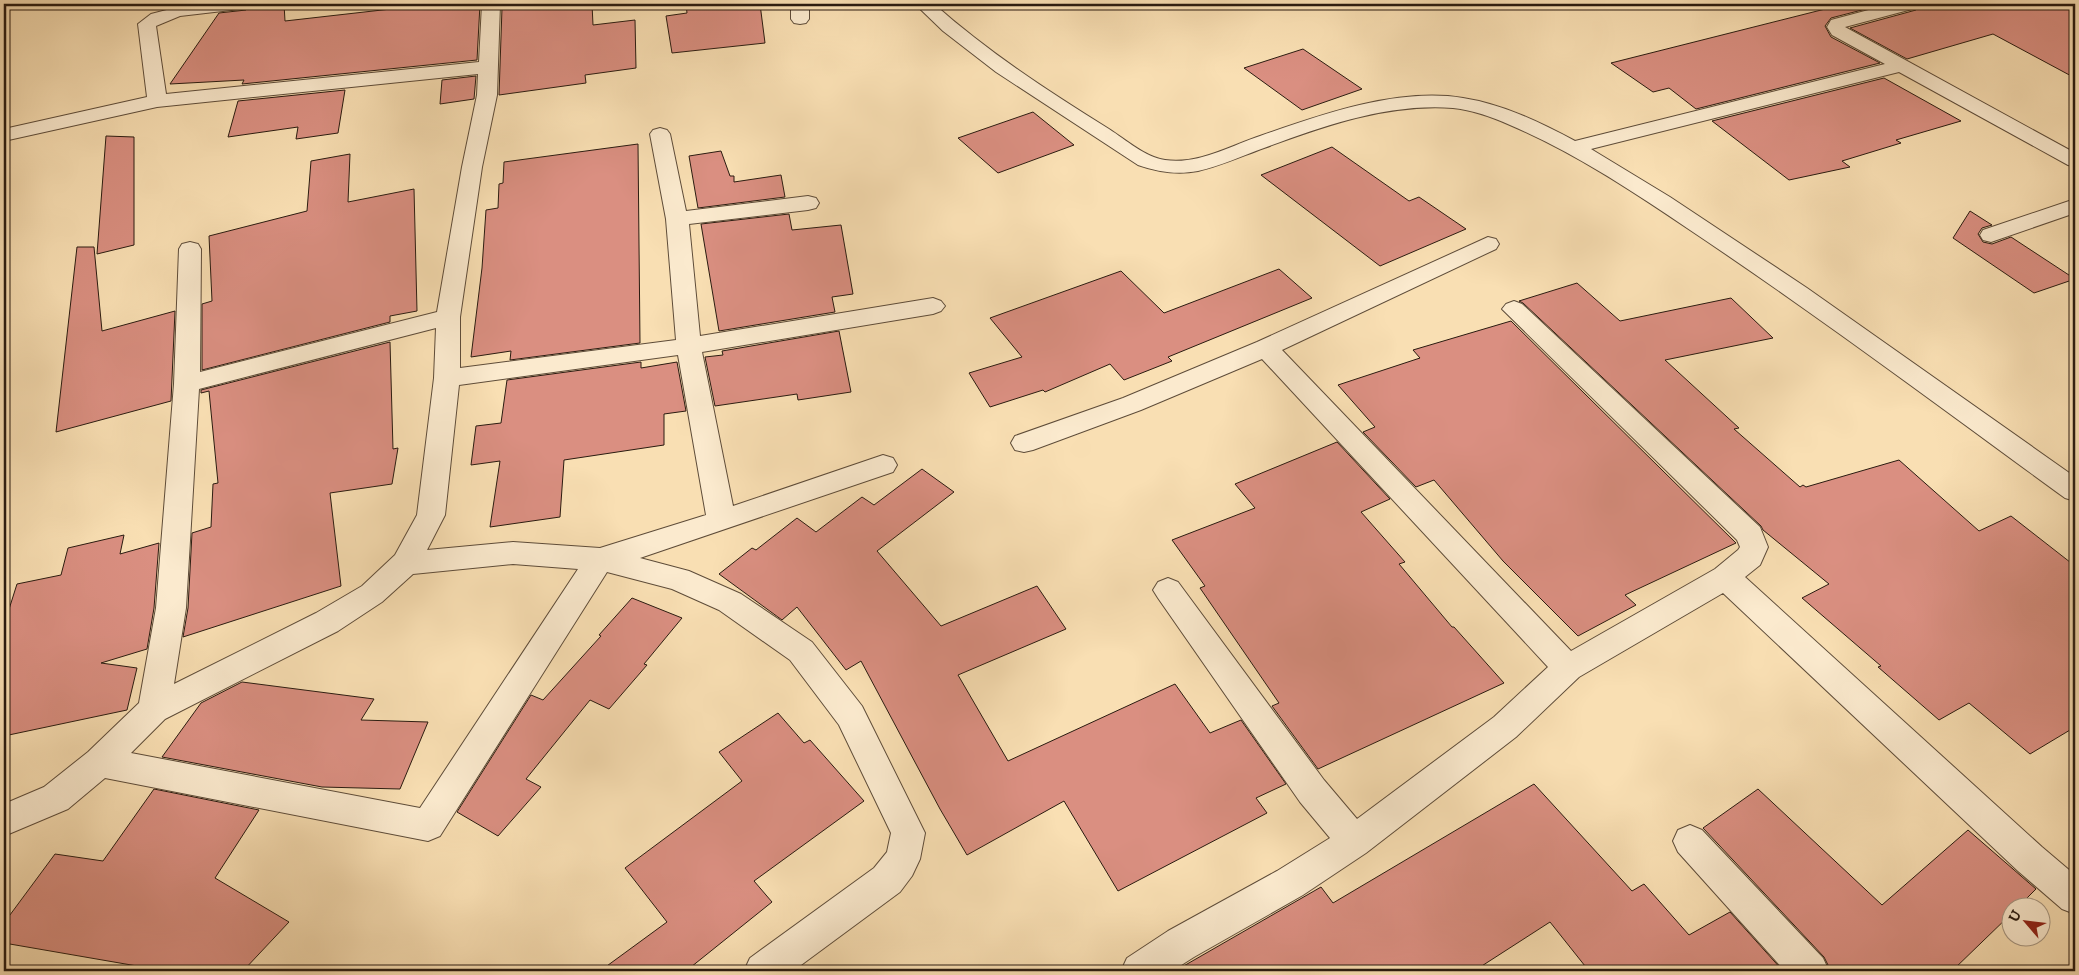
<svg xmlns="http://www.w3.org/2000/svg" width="2079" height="975" font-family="'IM FELL DW Pica',serif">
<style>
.building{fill:#da8f81;stroke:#2a1b10}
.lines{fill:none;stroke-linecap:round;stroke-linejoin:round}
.street-casing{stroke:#5e4c39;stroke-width:2}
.street{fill:#fbeace;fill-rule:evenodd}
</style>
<rect width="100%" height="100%" fill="#f9dfb3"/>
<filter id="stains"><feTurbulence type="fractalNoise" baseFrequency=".004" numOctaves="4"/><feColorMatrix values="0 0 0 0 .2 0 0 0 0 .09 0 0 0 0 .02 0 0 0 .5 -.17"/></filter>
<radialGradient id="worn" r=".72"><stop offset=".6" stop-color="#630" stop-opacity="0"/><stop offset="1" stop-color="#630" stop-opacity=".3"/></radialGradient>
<path class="building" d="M251,4H284L285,21L435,4H480L477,60L242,84L244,80L170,84L219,13L246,10Z
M537,4H592L593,25L635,20L636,68L585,75L586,83L499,95L502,8Z
M686,4H760L765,43L672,53L666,16L687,13Z
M1845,4H1885L1831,18L1825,26L1831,37L1880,63L1696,109L1669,88L1653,92L1611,63Z
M1921,4H2075V78L1993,34L1907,59L1850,28L1916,10Z
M1303,49L1362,89L1302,110L1244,68Z
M476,76L474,99L440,104L442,80Z
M1884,78L1961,121L1896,140L1901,143L1842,161L1850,167L1789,180L1712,121Z
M345,90L338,133L296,139L298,127L228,137L238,101Z
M1033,112L1074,145L998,173L958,138Z
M106,136L134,137V245L97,254Z
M638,144L640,343L510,360L511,351L471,357L482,268L486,210L498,208L499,184L503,183L504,162Z
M1332,147L1409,201L1419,197L1466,229L1380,266L1261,175Z
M721,151L730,176H734V182L781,175L785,197L698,208L689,156Z
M350,154L348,202L414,189L417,311L390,316V322L202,370V304L212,301L209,236L307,211L311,161Z
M1970,211L1992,225L1982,228L1978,234L1983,242L1992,244L2011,237L2075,279L2034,293L1953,238Z
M789,214L792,230L841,225L853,294L832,297L835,312L719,331L701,224Z
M77,247H94L102,331L175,311L171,401L56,432Z
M1279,269L1312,298L1168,357L1172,361L1124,380L1110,364L1045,392L1043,390L990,407L969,373L1022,357L990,318L1121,271L1164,313Z
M1577,283L1620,321L1731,298L1773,338L1665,360L1739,428L1734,429L1800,487L1803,485L1806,487L1899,460L1979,531L2011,516L2075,566V727L2030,754L1969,703L1939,720L1878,667L1881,666L1802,598L1829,584L1763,530L1761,526L1523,303L1519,301Z
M1511,321L1736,543L1625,595L1636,605L1578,636L1503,561L1434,480L1416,487L1363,432L1375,427L1338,385L1420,358L1413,350Z
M839,331L851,392L798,400L797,394L715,406L705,357L723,355L722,351Z
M390,342L393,449L398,448L392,484L330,493L341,586L183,637L188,608L192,533L211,527L213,484L218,483L209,391L201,393V390Z
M641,362V368L677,362L686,411L664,414V445L564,460L560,517L490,527L500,461L471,465L476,426L501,423L507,380Z
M1337,442L1390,499L1361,512L1405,562L1399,564L1452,627H1454L1504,683L1318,769L1272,706L1279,703L1200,588L1205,586L1172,540L1255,508L1235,484Z
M922,469L954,492L877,551L941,626L1037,586L1066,629L958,675L1008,761L1175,684L1210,733L1241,720L1286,784L1256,798L1267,813L1118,891L1064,801L967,855L940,809L861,661L846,670L797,607L782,620L719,574L752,548L756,550L797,518L816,532L862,497L874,505Z
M124,535L120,554L159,543L154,608L147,649L101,663L137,668L127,710L4,736V625L17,584L61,575L68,548Z
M632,598L682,618L644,664L647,665L609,709L590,700L526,779L541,787L498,836L457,812L531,695L543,700L601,636L599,635Z
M242,682L374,699L361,720L428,722L400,789L322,787L162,757L201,703Z
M778,713L804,743L810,740L864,801L754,881L772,902L686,971H600L667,922L625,868L742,781L719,752Z
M1534,784L1632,891L1644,884L1689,935L1730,912L1783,971H1589L1550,922L1474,971H1175L1321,887L1333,903Z
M154,789L259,810L215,878L289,922L243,971H166L4,943V923L55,854L103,861Z
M1758,789L1882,905L1968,830L2036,889L2017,908H2012V913L1952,971H1831L1824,957L1703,828Z"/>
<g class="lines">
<g class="street-casing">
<path id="street" d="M190,4H249L246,8L240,9L180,16L156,26L166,94L479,62L482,4H500L497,95L482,167L460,317V368L676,340L666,219L650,134L653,130L660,128L667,130L670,134L686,211L808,196L816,198L819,203L816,208L808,210L689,224L700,336L933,298L941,301L945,306L941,311L933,314L702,352L733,506L883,455L893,458L897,465L893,472L640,558L689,571L741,594L812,642L862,706L925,833L920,859L912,876L900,892L793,971H744L750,958L874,868L887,852L891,833L839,725L790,660L719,610L672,589L607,572L440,836L428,841L105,778L68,809L4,836V804L44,787L88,752L139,703L156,608L174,384L179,249L182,244L190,242L198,244L201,249L200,372L437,312L462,167L477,95L478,74L157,107L4,141V129L147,97L138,24L151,14ZM436,328L434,378L417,515L395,555L362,586L316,613L174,684L186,608L199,389ZM678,355L706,515L600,548L513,542L427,550L445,515L459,385ZM513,564L578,569L420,808L131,753L165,719L338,631L382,602L413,574Z
M791,4H809V19L806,23L800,24L794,23L791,19Z
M915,4H934C988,52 1048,91 1109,129C1126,140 1145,157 1165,160C1198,165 1230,146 1260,136C1320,115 1398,87 1463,98C1502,104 1540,122 1575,141L1885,64L1832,35L1827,27L1831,20L1891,4H1919L1916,8L1845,27L2075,153V167L2068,165L1899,72L1591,149L1670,197L1807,288L2075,477V501L2065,498C1940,407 1816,314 1687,228C1631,190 1573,152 1510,125C1492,117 1473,110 1453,108C1388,103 1324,126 1264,148C1242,156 1220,166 1198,171C1177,175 1158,172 1138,165L996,72L943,31Z
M2075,199V213L1991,242L1983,240L1980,235L1983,230Z
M1488,237L1496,239L1499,244L1496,249L1282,350L1571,651L1715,569L1738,550L1740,547L1737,540L1502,309L1506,304L1514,301L1522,304L1760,527L1768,547L1760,565L1745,577L2042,847L2075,875V914L2062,909L2018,871L1723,593L1579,677L1516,737L1366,853L1303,895L1194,957L1172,971H1121L1127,958L1168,931L1277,871L1330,838L1300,802L1158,598L1153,590L1158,582L1168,578L1178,582L1324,780L1357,819L1494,717L1548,667L1262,359L1141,410L1033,450L1024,452L1015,450L1011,443L1015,436L1123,398L1257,342Z
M1690,825L1702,830L1823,958L1829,971H1785L1678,852L1673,841L1678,830Z"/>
</g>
<use href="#street" class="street"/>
</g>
<rect width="2079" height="975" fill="none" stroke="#f9dfb3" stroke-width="20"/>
<rect x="5" y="5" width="2069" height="965" fill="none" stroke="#2a1b10" stroke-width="2.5"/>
<rect x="10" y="10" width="2059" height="955" fill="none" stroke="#2a1b10"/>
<g transform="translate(2026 922) rotate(298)"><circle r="24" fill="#fbeace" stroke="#a79782"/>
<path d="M0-4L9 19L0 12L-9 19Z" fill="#8f2418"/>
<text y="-8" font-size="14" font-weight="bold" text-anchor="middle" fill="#2a1b10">U</text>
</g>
<rect width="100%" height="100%" filter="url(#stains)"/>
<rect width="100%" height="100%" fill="url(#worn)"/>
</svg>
